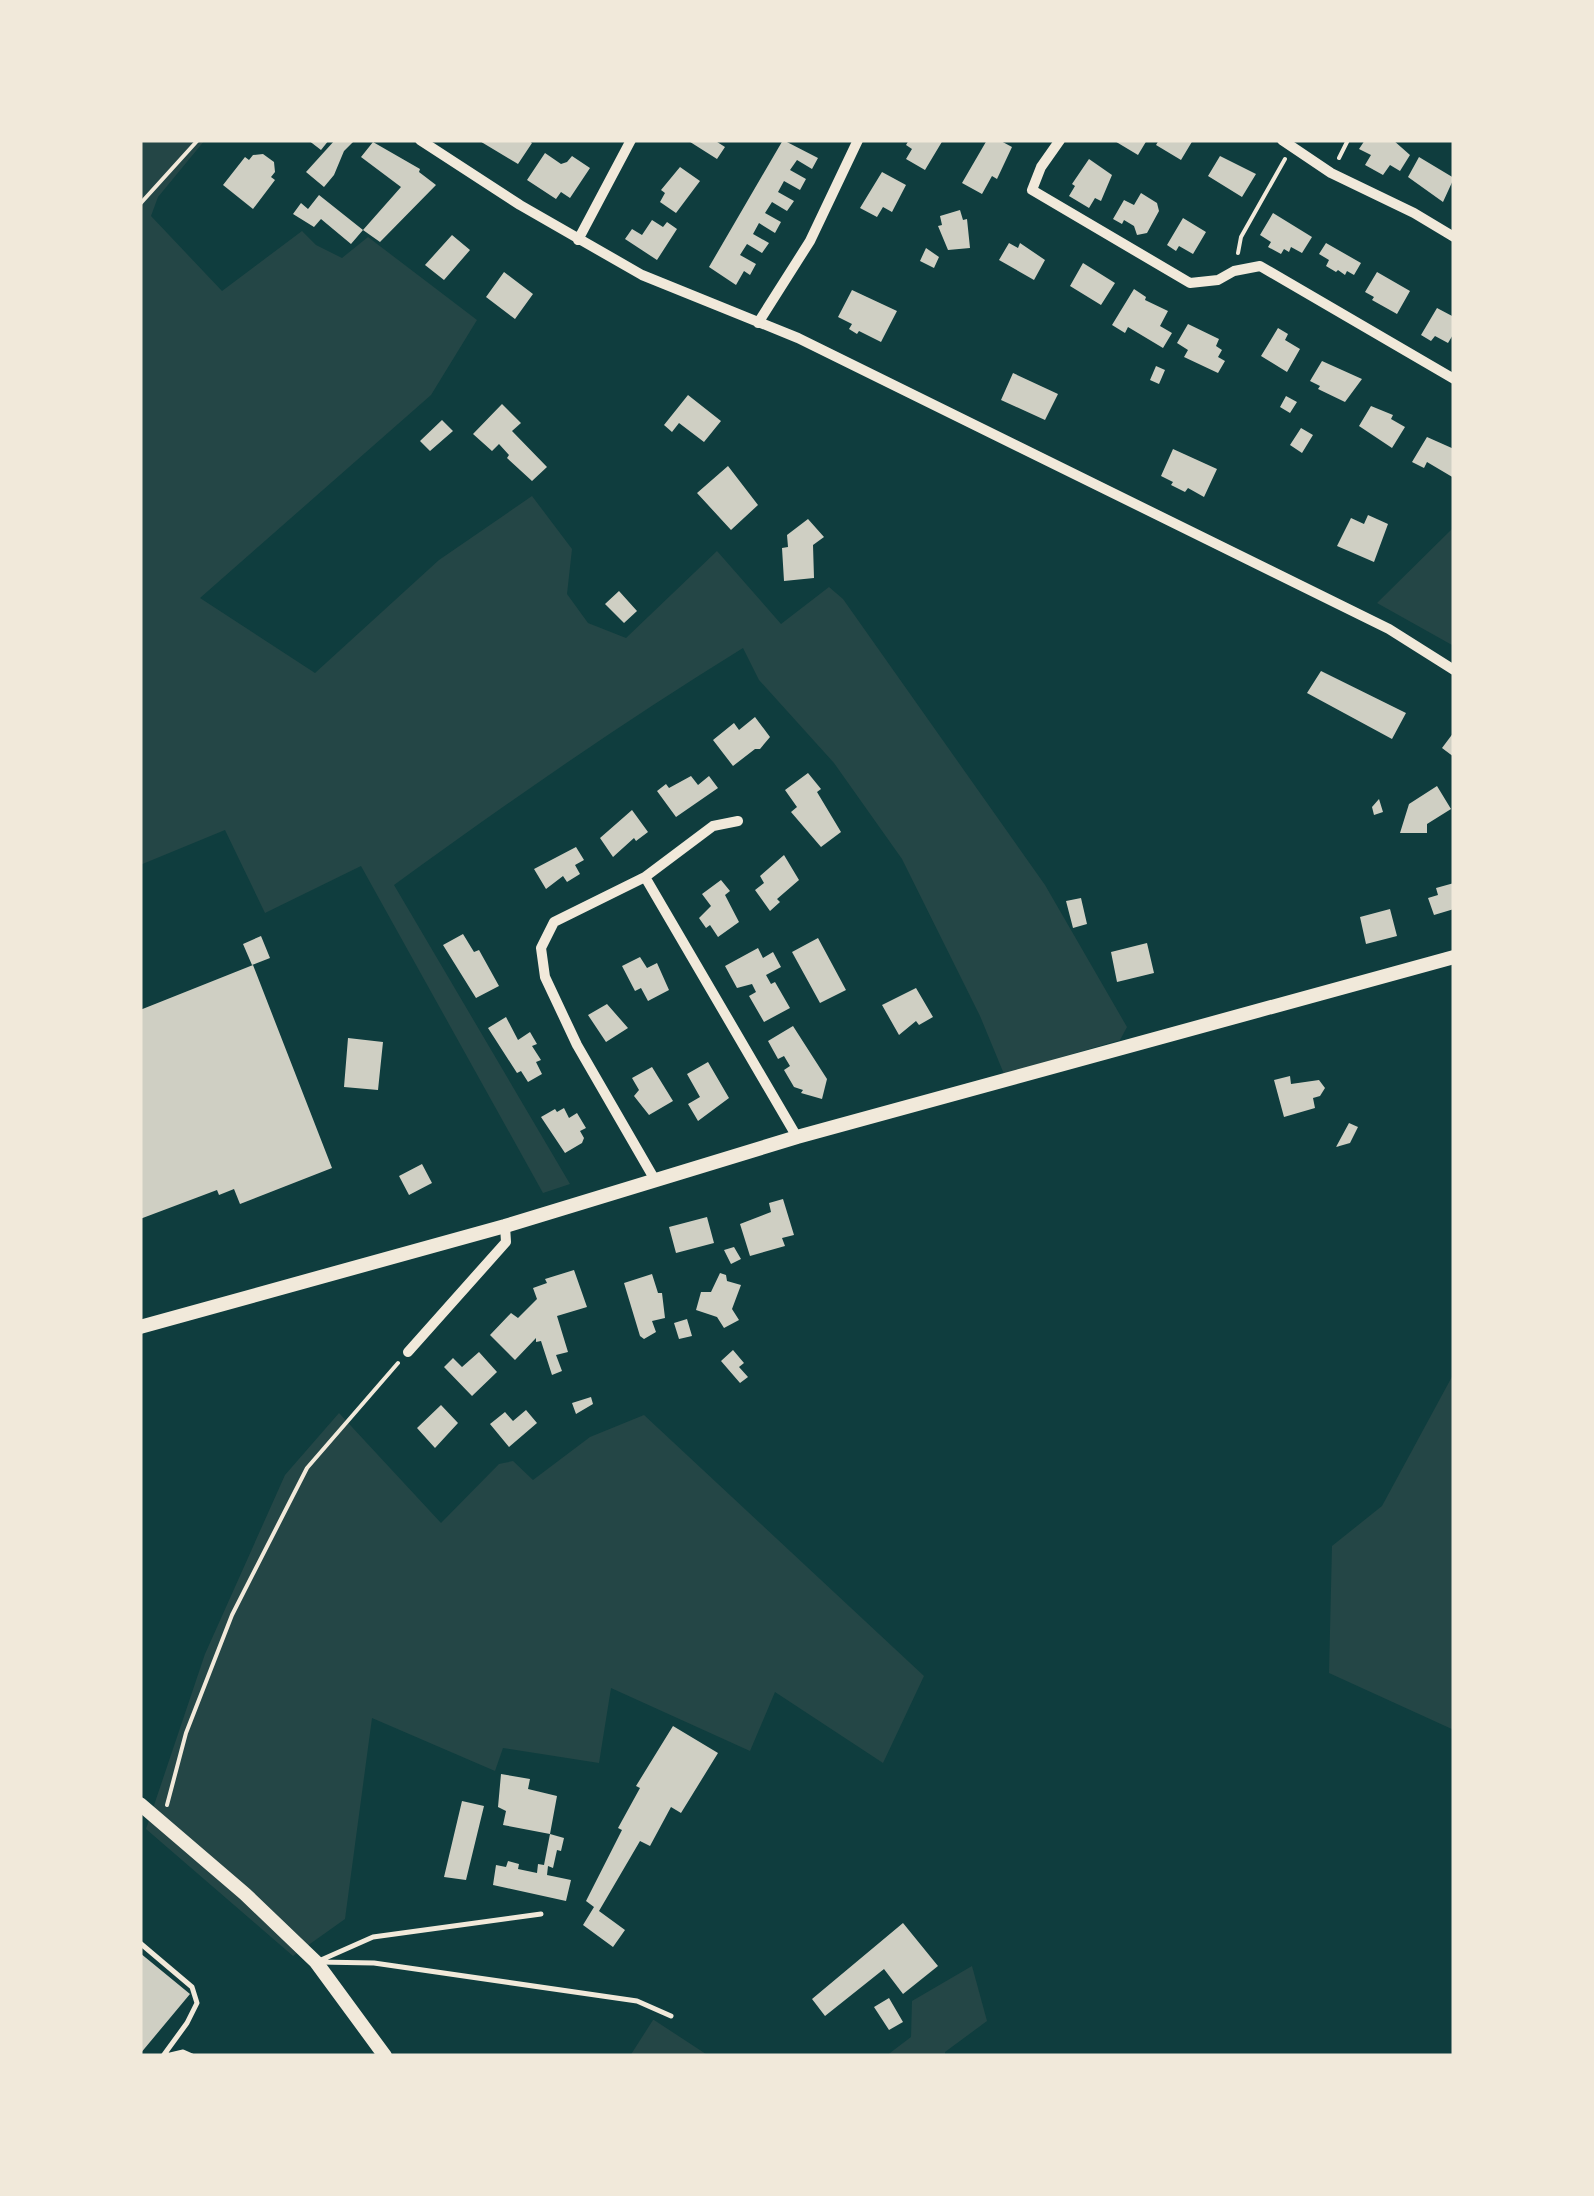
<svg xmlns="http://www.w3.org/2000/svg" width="1594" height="2196" font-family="Rubik,sans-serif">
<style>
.green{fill:#244646}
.building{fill:#cfcfc3}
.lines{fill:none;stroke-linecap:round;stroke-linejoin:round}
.path{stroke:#f1e9da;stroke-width:4}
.service{stroke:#f1e9da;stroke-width:5}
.minor{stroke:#f1e9da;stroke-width:10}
.tertiary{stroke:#f1e9da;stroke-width:14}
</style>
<rect width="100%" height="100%" fill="#0f3d3e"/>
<path class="green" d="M140,140H205L158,197L151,216L222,291L302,231L316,245L342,258L368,237L477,320L431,395L200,598L315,673L439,560L532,496L572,549L567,594L588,623L626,638L717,551L781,624L829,587L843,599L1045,885L1127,1027L1120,1040L1004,1074L980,1016L902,859L834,763L759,680L743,648C623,722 508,802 394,885L570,1184L543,1193L361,866L265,913L225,830L140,865Z
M1454,527V643L1452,645L1377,603Z
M1454,1373V1730L1329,1673L1332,1546L1382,1506Z
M339,1413L441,1523L499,1464L513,1461L533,1480L590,1437L644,1415L924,1676L883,1763L775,1692L750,1751L611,1688L599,1763L503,1748L495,1771L372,1718L345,1919L293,1956L146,1829L205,1654L285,1475Z
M972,1966L987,2021L945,2052V2056H886L911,2037L912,2001Z
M653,2020H654L709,2056H630Z"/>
<path class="building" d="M308,140H329L321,150Z
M335,140H355L344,151L334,175L324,187L306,172Z
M478,140H528L532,143L518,164Z
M687,140H714L725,147L717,159Z
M783,140L818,158L812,169L797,160L790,170L806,179L800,190L784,181L778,192L794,201L787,211L772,202L765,213L781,222L775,233L759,223L753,234L769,243L762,253L747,244L740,255L756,264L750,275L744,271L736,285L709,267Z
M909,140H943L925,170L906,159L912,149L906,145Z
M987,140H999L1012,147L997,179L992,176L982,194L962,183Z
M1113,140H1147L1138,155Z
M1159,140H1193L1181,160L1156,145Z
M1365,140H1393L1410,155L1400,171L1390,165L1383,175L1365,165L1371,155L1359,149Z
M373,142L420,169L419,172L436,185L380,242L363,230L401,187L361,157Z
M545,153L561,164L567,162L572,156L590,168L570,198L561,192L556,199L527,180Z
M263,154L274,162L275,172L271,177L275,180L253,209L223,185L245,157L249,160L253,155Z
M1220,156L1256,174L1242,197L1208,176Z
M1419,157L1454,178L1443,202L1408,177Z
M1089,159L1112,175L1101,201L1095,198L1089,208L1069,196L1075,186L1072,184Z
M680,167L700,181L676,213L660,202L665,193L661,190Z
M882,172L906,185L892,212L883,207L877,217L860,208Z
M1141,193L1157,203L1159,211L1147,233L1137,235L1134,226L1124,220L1122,224L1113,219L1124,200L1134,205Z
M319,195L363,230L351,244L321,219L314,227L293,214L301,203L308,209Z
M960,210L963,220L967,219L970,248L948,250L938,226L942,225L940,216Z
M1273,213L1312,237L1302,253L1291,247L1289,252L1284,249L1281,254L1268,247L1271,242L1260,235Z
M1183,218L1206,232L1193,254L1179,246L1176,251L1167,245Z
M652,220L663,227L667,222L677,229L657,260L625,239L632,229L642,235Z
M452,235L470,250L444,280L425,265Z
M1009,243L1018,248L1020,243L1045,260L1034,280L999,260Z
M1326,243L1361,263L1354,275L1347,271L1345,275L1338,270L1336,272L1326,266L1329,260L1319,254Z
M926,248L939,257L934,268L920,261Z
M1083,263L1115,283L1101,305L1070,286Z
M504,272L533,294L515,319L486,297Z
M1377,272L1410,291L1397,314L1372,300L1374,297L1365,292Z
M1134,289L1146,297L1145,300L1168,311L1160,326L1172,333L1163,348L1128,327L1125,333L1112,325Z
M852,290L897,311L881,342L859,331L857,334L849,329L852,324L838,317Z
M1437,308L1454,317V333L1448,343L1435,336L1431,341L1421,335Z
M1188,324L1219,339L1216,346L1222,350L1218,357L1225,361L1218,373L1184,357L1188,350L1177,343Z
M1278,328L1288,334L1285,340L1300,349L1287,372L1261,356Z
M1322,361L1362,379L1345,402L1318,389L1320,386L1310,381Z
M1156,366L1165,370L1159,384L1150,380Z
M1013,373L1058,394L1045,420L1001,400Z
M688,395L721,421L704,442L679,423L672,432L664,425Z
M1286,396L1297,402L1290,413L1280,407Z
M502,404L521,423L512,431L547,467L532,481L507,458L509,455L499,444L492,451L473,434Z
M1371,406L1393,415L1391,419L1405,427L1392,448L1359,426Z
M442,420L453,431L430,451L420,441Z
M1301,428L1313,435L1302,453L1290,445Z
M1427,437L1454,449V478L1427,462L1424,468L1412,462Z
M1173,449L1217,469L1204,497L1188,488L1185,492L1171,485L1173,482L1161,476Z
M728,466L758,505L731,530L697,493Z
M1368,515L1388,524L1374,562L1337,546L1351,518L1364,524Z
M808,519L824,537L813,545L814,578L784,581L782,548L788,547L787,535Z
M619,591L637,611L624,623L605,604Z
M1321,671L1406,713L1392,739L1307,693Z
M755,717L770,737L760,749H755L733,766L713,740L734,723L739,730Z
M1454,732V757L1442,748Z
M808,773L821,789L817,792L841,832L821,847L791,812L797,807L785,790Z
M691,776L698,785L709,776L718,788L676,817L657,791L666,784L669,788Z
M1437,786L1451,809L1427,824V833H1400L1409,804Z
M1379,799L1383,812L1374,815L1372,807Z
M632,810L648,832L636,841L634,838L613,857L600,838Z
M576,847L584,860L575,865L580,874L567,882L563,876L546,889L534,869Z
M784,855L799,880L777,899L780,902L770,911L755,890L764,883L760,876Z
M721,880L730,891L725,895L739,922L718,937L710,925L706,928L699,918L711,906L702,894Z
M1454,883V909L1434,915L1428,898L1438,895L1436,888Z
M1081,898L1087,924L1073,928L1066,901Z
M1390,909L1397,936L1366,944L1360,917Z
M463,934L474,952L479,950L499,986L476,998L443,945Z
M261,936L270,958L252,965L243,944Z
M818,938L846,990L820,1003L792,952Z
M1147,943L1154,973L1117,982L1111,952Z
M758,948L763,958L773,952L781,967L766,975L771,984L775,982L790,1008L764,1022L749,996L756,992L752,984L737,988L725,966Z
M640,957L647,968L657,963L669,990L648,1001L641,988L635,991L622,966Z
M253,965L332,1168L240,1204L234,1189L219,1195L217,1190L140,1219V1010Z
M916,988L933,1017L919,1025L916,1021L899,1035L882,1005Z
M607,1004L628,1028L606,1042L588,1015Z
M506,1017L518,1040L530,1032L537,1044L532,1046L541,1060L536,1062L542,1074L528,1082L521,1071L517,1073L488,1028Z
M793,1026L827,1079L822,1099L801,1093L803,1090L794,1087L784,1070L790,1066L784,1056L778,1059L768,1041Z
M348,1038L383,1042L378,1090L344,1087Z
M708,1062L729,1098L698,1121L688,1104L700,1097L687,1074Z
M652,1067L673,1101L649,1115L634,1096L639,1090L632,1078Z
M1290,1076L1291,1084L1319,1080L1325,1088L1320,1096L1313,1098L1315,1108L1284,1117L1274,1080Z
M564,1108L569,1118L577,1113L586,1128L580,1131L584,1138L582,1143L565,1153L541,1117L555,1109L557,1112Z
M1349,1123L1358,1127L1350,1143L1336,1147Z
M422,1164L432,1183L409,1195L399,1176Z
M783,1199L794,1235L782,1238L785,1246L750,1256L740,1224L771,1212L769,1203Z
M707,1217L714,1243L676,1253L669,1227Z
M734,1247L741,1259L731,1264L724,1250Z
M574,1270L587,1307L557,1316L568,1352L556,1355L562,1371L552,1375L541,1341L536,1342V1338L515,1360L490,1335L511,1313L518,1318L537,1299L533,1288L547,1283L545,1279Z
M720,1273L726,1275L727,1281L741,1285L732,1309L739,1320L724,1328L717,1317L696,1310L701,1292H711Z
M652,1274L658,1293H662L665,1318L652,1321L656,1332L644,1339L640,1336L624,1283Z
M687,1319L692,1336L679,1339L674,1323Z
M733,1350L744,1363L739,1367L748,1377L740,1383L721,1361Z
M479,1352L497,1372L472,1396L444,1367L453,1358L462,1367Z
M591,1397L593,1404L576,1414L572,1403Z
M441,1405L458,1423L435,1448L417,1428Z
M526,1410L537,1423L509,1447L490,1424L505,1412L513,1421Z
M673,1726L718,1753L681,1813L671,1807L650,1846L640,1841L599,1911L625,1930L613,1947L583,1925L594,1907L586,1901L622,1830L618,1828L640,1788L636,1786Z
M501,1774L530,1779L528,1789L557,1796L550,1834L503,1825L506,1811L498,1807Z
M462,1801L484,1806L466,1880L444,1877Z
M550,1834L564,1838L561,1851L557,1850L553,1868L548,1866L547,1875L571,1880L566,1901L493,1885L496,1865L506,1867L508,1861L519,1864L518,1869L537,1873L538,1864L544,1865Z
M903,1923L938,1966L903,1994L884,1969L825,2016L812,1999Z
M140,1953L190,1994L140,2054Z
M889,1998L903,2022L889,2030L874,2007Z"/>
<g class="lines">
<path class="path" d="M1339,158L1348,140
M140,204L198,140
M1238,253L1241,237L1285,159
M167,1805L186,1733L232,1615L307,1468L398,1363"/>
<path class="service" d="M140,1943L192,1987L197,2003L187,2023L163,2056
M321,1960L373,1937L541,1914
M319,1962L374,1963L637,2001L671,2016
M166,2056L183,2052L192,2056"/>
<path class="minor" d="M420,140L520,205L642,275L798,338L1389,629L1454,670
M1060,140L1041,167L1032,190L1190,283L1218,280L1234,271L1260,266L1454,379
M1282,140L1331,173L1414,213L1454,237
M578,240L631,140
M758,323L810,241L858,140
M645,877L797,1137
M655,1180L577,1045L545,977L541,948L554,922L645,877L713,826L738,821
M408,1352L506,1242L505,1226"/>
<path class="tertiary" d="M140,1327L505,1226L797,1137L1454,957
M140,1804L245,1894L316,1962L385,2056"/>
</g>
<rect width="1594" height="2196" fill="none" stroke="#f1e9da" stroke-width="285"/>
</svg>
